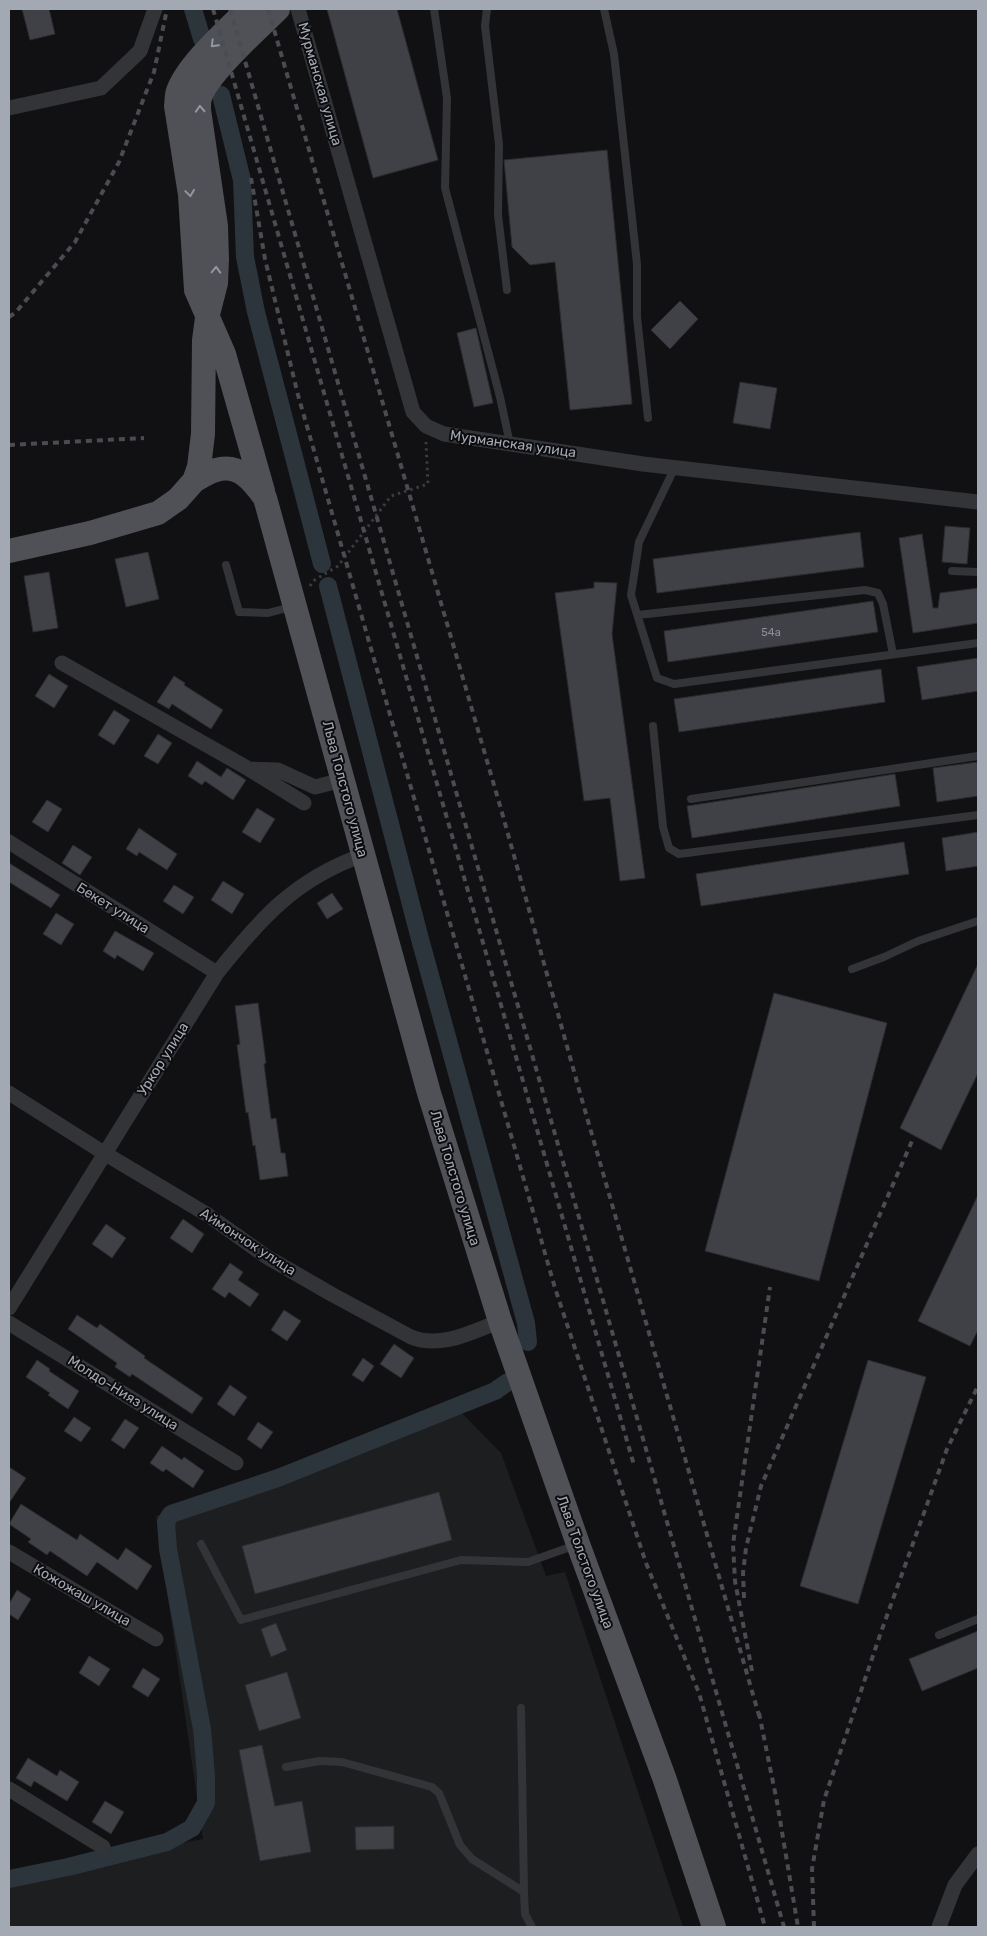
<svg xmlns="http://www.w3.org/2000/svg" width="987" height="1936" font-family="Rubik,sans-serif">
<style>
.built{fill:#1d1e20}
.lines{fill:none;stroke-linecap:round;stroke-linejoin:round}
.canal{stroke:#2b353b;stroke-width:18}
.building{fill:#404146;stroke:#2b2c2f}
.path{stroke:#393b3f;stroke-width:3;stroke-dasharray:2.5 4;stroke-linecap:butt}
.service{stroke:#323438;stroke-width:8}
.minor{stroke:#323438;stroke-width:15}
.primary{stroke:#4f5157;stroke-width:24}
.rail{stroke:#4a4c51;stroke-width:4;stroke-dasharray:6 5;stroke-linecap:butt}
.oneway{stroke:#9297a1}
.labels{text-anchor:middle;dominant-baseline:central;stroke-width:4;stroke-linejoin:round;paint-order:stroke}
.number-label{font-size:11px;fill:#8a8f98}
.street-label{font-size:14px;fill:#a3a9b3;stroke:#0c0c0e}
</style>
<rect width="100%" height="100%" fill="#111113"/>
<path class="built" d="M458,1409L501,1453L546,1576L565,1572L683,1927H9V1875L203,1839L156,1516Z"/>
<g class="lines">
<path class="canal" d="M193,9L202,39
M221,95L242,180L245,257L256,312L322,564
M328,586L420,939L526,1323L528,1342
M9,1879L68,1867L167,1842L192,1828L206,1803V1775L202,1729L168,1549L166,1522L171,1514L278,1478L495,1391L508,1382"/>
</g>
<path class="building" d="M22,9H49L55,34L30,40Z
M327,9H397L438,160L373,178Z
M607,150L632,404L570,410L555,262L530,265L512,247L504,160Z
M680,301L698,319L670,349L651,330Z
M476,328L493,403L474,407L457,333Z
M740,382L777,388L770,429L733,423Z
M945,526L970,528L967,564L942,562Z
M860,532L864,567L657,593L653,559Z
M922,534L933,608H938L940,593L978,588V623L913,633L899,538Z
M148,552L159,599L126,607L115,559Z
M49,572L58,628L33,632L24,576Z
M594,582L617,583L612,634L645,878L620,881L610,798L584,801L555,593L594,588Z
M873,601L878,632L668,662L664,631Z
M978,658V691L922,700L917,667Z
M881,669L885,702L679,732L674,699Z
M49,674L68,686L54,708L35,696Z
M174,676L185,683L184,685L223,710L211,729L172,704L169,709L157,702Z
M114,710L130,720L114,745L98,735Z
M158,734L172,743L158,764L144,756Z
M197,761L221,777L227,768L246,780L233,800L205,781L202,785L188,776Z
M978,762V796L937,802L933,768Z
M895,774L900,806L692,838L687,806Z
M47,800L62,809L48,832L32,822Z
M257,808L275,819L260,843L242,832Z
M139,828L177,854L167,870L139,852L137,856L126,849Z
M978,832V866L946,871L942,838Z
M904,842L909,874L701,906L696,874Z
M73,845L92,857L80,875L62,863Z
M9,863L60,895L51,908L9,882Z
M223,881L244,894L232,914L211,900Z
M174,885L194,897L183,914L163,901Z
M332,893L343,909L327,919L317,903Z
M56,913L74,924L61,945L43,934Z
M115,931L154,953L143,971L117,955L115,959L103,951Z
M978,964V1073L941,1150L900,1128Z
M774,993L887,1023L819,1281L705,1251Z
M258,1003L266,1063L264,1064L271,1119L276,1118L281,1153H285L288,1176L260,1180L255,1145L253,1146L248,1112L246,1113L237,1045L240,1044L235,1006Z
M978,1195V1330L970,1346L918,1321Z
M183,1219L204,1234L192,1253L170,1238Z
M106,1224L126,1238L112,1258L92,1244Z
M230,1263L243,1272L238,1280L259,1294L250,1307L229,1292L225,1298L212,1289Z
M284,1310L301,1321L287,1341L271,1330Z
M77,1315L97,1328L100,1324L145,1356L144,1358L203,1398L192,1414L132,1374L130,1377L115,1367L117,1363L68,1329Z
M394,1344L414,1358L401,1378L380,1364Z
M363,1358L374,1366L363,1382L352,1375Z
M37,1360L50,1369L49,1371L79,1391L68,1409L48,1395L50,1393L26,1377Z
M868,1360L926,1377L858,1604L800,1586Z
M230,1385L247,1397L234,1416L217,1404Z
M74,1417L91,1428L81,1442L64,1431Z
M125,1419L139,1428L124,1449L111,1440Z
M258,1422L273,1432L261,1449L247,1439Z
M162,1446L182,1460L184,1457L204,1471L193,1488L166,1469L163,1472L150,1463Z
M9,1467L26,1478L9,1503Z
M439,1492L452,1540L255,1594L242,1546Z
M21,1504L77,1540L80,1534L118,1560L126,1548L152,1566L137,1590L97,1562L87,1576L50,1551L47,1555L28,1542L31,1539L9,1524Z
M17,1590L31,1599L18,1620L9,1614V1604Z
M276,1623L287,1650L271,1657L261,1629Z
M978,1631V1668L922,1691L909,1659Z
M89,1656L110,1669L99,1686L79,1673Z
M143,1668L160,1679L148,1697L132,1687Z
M287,1672L301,1718L259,1731L245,1685Z
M262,1745L275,1806L302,1801L311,1852L260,1861L239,1750Z
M28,1758L57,1776L60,1770L79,1782L67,1801L34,1781L31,1787L16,1778Z
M105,1801L124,1812L111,1834L92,1822Z
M394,1826V1849L356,1850L355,1827Z"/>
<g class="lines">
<path class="path" d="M310,586L313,581L338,566L391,496L428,484L426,442"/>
<path class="service" d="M434,9L447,98L445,188L500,397L510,444
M487,9L485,26L499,144L498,215L507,290
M604,9L614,54L637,264V317L648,418
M675,467L639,542L631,595L657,678L674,684L978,643
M226,565L239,612L268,613L291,607
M952,571L978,572
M638,615L865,590L878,593L883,604L893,654
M653,726L663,827L669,848L679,854L978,815
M691,799L978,756
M852,969L884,957L918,941L978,921
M201,1544L241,1620L461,1560L528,1562L576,1545
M939,1635L978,1619
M521,1708L524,1892L525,1914L532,1927
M286,1767L319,1761L342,1762L432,1787L439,1793L460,1845L472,1859L524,1892"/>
<path class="minor" d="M298,9L413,412L426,426L444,434L643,464L978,502
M9,108L101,88L140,51L155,9
M62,663L249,769L304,803
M250,769L278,770L315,787L342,780
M9,842L217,973
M9,1093L104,1153L208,1215L267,1257L333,1295L411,1337C441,1349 472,1332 500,1321
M9,1308L217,973C260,919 295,879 363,855
M9,1323L236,1463
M9,1552L156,1639
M9,1789L103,1847
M939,1927L955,1885L978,1854"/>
<path class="primary" d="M248,9C227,30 188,64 178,91C176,96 177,101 176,106L190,195L196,290L224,354L263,491
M194,481C201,477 208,472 216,470C239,463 253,481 265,498L429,1093L500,1321L578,1544L665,1780L714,1927
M9,551L90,533L158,513L178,499L194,481L199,467L203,434L204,340L207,318L216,283L217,259L216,226L199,110C199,106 199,101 200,98C207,74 259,28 278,9"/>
<path class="rail" d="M213,9L634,1465
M230,9L784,1927
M268,9L501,809L580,1093L760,1719
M251,178L265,259L298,395L555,1288L646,1563L699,1693L765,1927
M9,317L16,312L75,242L119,162L154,72L167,9
M9,445L144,438
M744,1598L743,1573L746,1548L761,1486L912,1141
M752,1671L735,1581L733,1544L770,1287
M759,1713L777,1802L798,1927
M814,1927L812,1869L824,1800L880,1635L947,1449L978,1386"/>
</g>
<defs><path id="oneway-chevron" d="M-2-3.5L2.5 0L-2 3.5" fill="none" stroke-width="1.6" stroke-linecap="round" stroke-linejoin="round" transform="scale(1.25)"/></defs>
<g class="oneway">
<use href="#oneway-chevron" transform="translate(214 44) rotate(135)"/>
<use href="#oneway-chevron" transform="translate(200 109) rotate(-93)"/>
<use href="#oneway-chevron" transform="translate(190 193) rotate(82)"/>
<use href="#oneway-chevron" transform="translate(216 270) rotate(-88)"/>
</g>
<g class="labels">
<g class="number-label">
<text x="771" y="632">54a</text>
</g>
<g class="street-label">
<text transform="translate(320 84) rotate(74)">Мурманская улица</text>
<text transform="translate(513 444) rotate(8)">Мурманская улица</text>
<text transform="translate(345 789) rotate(75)">Льва Толстого улица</text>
<text transform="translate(113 908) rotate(32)">Бекет улица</text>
<text transform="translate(163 1059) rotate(-58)">Уркор улица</text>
<text transform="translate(455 1178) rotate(73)">Льва Толстого улица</text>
<text transform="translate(248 1242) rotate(33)">Аймончок улица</text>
<text transform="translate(123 1393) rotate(32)">Молдо-Нияз улица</text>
<text transform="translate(585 1562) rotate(70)">Льва Толстого улица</text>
<text transform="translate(82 1595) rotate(30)">Кожожаш улица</text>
</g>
</g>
<rect width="987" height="1936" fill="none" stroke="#a3a9b3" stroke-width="20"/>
</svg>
